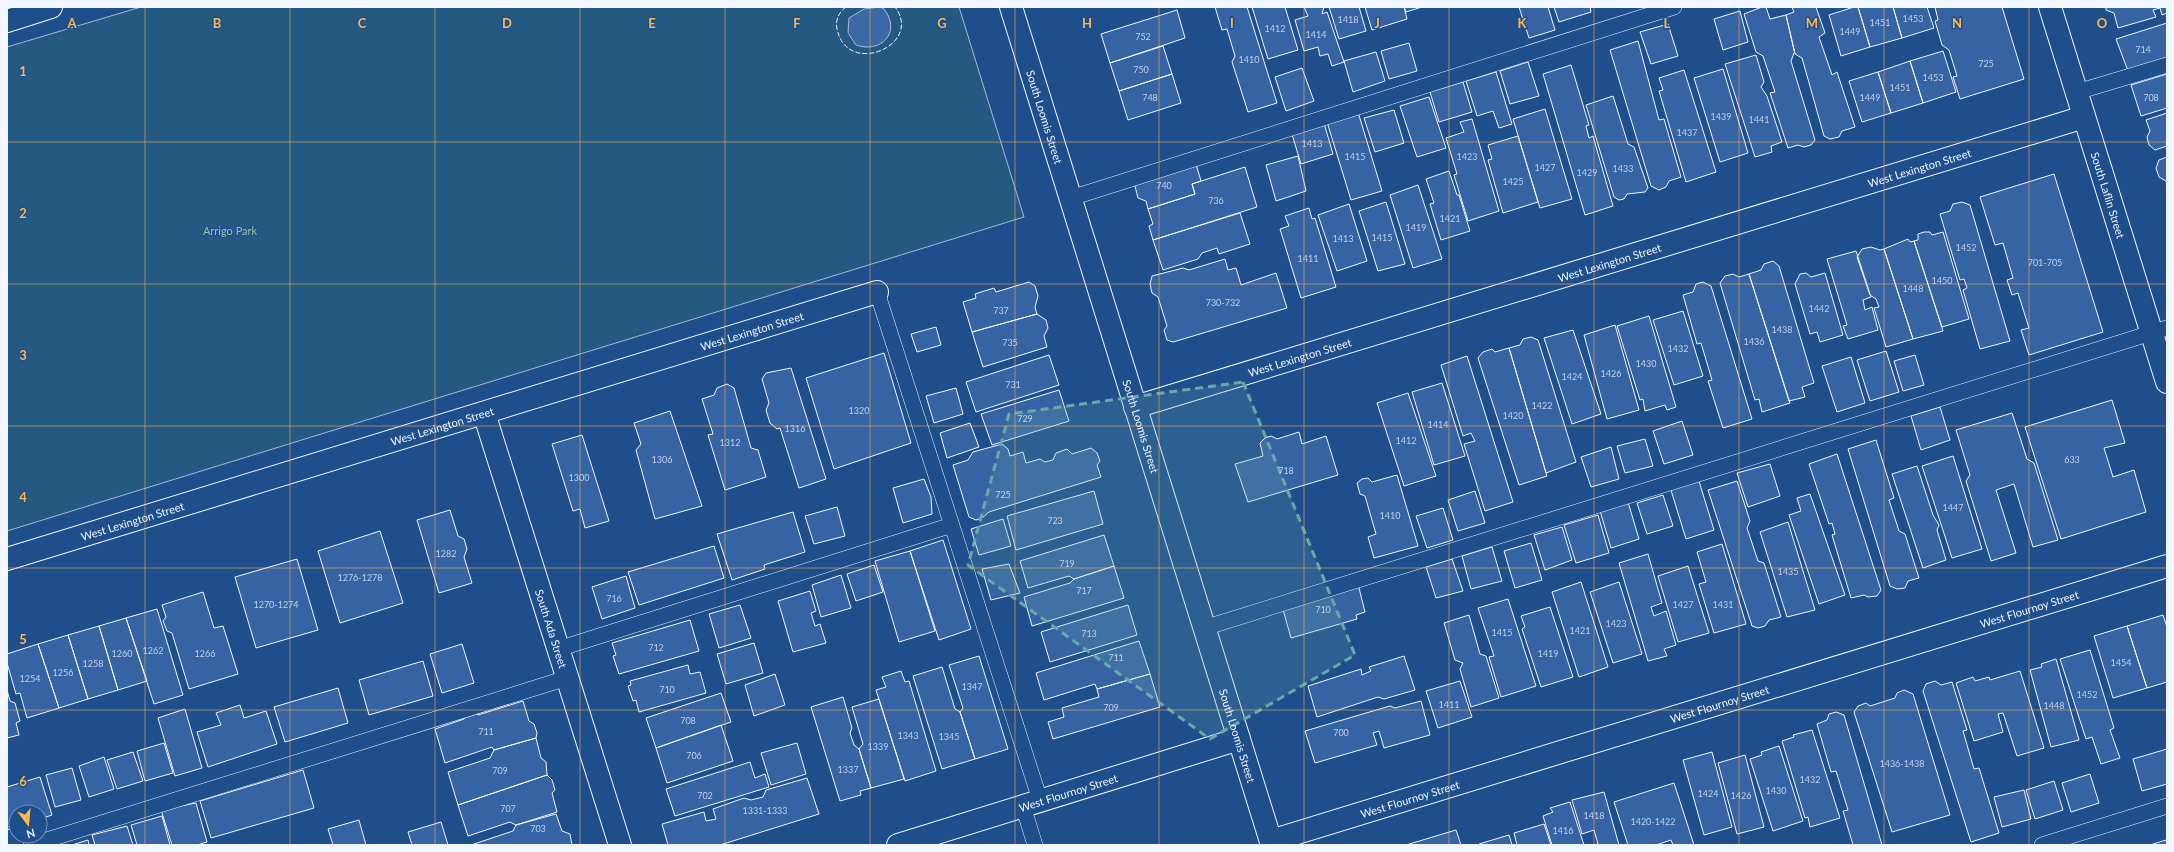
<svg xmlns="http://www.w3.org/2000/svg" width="2174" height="852" font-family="Lato,sans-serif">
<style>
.green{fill:#245a82;stroke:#a8bbd7}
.water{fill:#3b69a3;stroke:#a8bbd7}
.building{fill:#3563a3;stroke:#f2f6ff}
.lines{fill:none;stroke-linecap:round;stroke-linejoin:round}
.lane-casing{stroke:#f2f6ff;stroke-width:16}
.street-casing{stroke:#f2f6ff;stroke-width:24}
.secondary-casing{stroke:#f2f6ff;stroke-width:24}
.lane{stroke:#1f4e8c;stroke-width:15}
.street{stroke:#1f4e8c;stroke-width:22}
.secondary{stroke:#1f4e8c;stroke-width:22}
.fence{stroke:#f2f6ff;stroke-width:1;stroke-dasharray:5 2;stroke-linecap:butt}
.marked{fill:#6aa9a8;fill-opacity:0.2;stroke:#6aa9a8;stroke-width:3;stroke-dasharray:8 5;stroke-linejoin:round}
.grid{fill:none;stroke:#ffb74d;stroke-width:1;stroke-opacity:0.55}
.labels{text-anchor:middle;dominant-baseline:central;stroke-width:3;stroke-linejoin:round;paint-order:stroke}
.number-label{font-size:9px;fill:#c3d1e8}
.street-label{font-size:11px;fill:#f2f6ff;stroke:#1f4e8c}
.park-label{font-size:11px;fill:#97c8a6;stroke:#1f4e8c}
.grid-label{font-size:13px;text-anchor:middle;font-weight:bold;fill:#ffb74d;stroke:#1f4e8c;stroke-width:3;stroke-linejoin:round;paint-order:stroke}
</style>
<rect width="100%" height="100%" fill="#1f4e8c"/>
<path class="green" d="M141,7H959L1024,217L7,531V47Z"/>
<path class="water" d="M880,7L884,9C902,32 881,54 856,45L848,33L849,18L864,9Z"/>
<path class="building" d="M1215,7H1247L1277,103L1248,112L1232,62L1235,56L1227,29L1222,30Z
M1252,7H1285L1298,50L1268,59Z
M1304,7H1324L1322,14L1327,12L1344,62L1332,66L1328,54L1320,56L1318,47L1304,51L1295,20L1308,16Z
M1329,7H1359L1366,31L1339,39Z
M1365,7H1404L1407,19L1372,30Z
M1404,7H1422L1406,12Z
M1519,7H1548L1555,30L1529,38Z
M1554,7H1590L1591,12L1559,22Z
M1762,7H1766L1770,19L1786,15L1795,54L1794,53L1791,61L1815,140L1811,145L1804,147L1798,145L1788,148L1770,93L1775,92L1763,56L1756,52L1744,14Z
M1792,7H1816L1825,33L1819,37L1832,75L1837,72L1855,127L1842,131L1839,137L1830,139L1824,136L1802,58L1795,54L1786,15L1794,12Z
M1854,7H1858L1870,47L1841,56L1829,15Z
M1858,7H1893L1902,38L1870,47Z
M1893,7H1927L1934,28L1902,38Z
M1935,7H2002L2024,79L1960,99L1953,77L1957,76L1949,50L1942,45L1935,21L1938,20Z
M2106,7H2167V13L2162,15L2160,8L2153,10L2156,17L2118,28L2114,13L2106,10Z
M1177,10L1185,38L1110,63L1101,34Z
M1740,11L1748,42L1723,50L1714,19Z
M2167,23V58L2128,71L2116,39Z
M1668,24L1678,56L1651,64L1640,32Z
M1638,41L1659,120L1664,119L1681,177L1669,181L1666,187L1659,190L1651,186L1610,50Z
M1409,43L1417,71L1389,79L1381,51Z
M1163,46L1172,74L1119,91L1110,63Z
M1943,51L1956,92L1923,103L1910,61Z
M1376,52L1385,81L1353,92L1344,61Z
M1756,55L1764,82L1761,87L1767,96L1782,142L1771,146L1772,152L1755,157L1725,64Z
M1910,61L1923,103L1891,113L1878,72Z
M1528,62L1539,96L1510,104L1500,71Z
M1571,65L1589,125L1586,126L1589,138L1593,136L1613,206L1585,215L1543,74Z
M1302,68L1314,101L1286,111L1275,77Z
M1723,69L1748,153L1720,162L1694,78Z
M1684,70L1716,172L1686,182L1659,91L1663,90L1659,78Z
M1496,72L1512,124L1499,128L1493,111L1477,116L1466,81Z
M1878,72L1891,113L1862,122L1849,81Z
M1172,74L1181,103L1128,120L1119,91Z
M2167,74V108L2141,116L2131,85Z
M1463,82L1472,112L1439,122L1430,92Z
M1613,96L1628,144L1634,147L1648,188L1645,192L1627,194L1624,199L1619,200L1614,197L1586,105Z
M1429,97L1446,148L1417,157L1400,106Z
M1545,109L1572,199L1540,208L1513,119Z
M1394,110L1404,143L1375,152L1364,118Z
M1358,112L1382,191L1351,200L1327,122Z
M2167,113V146L2155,150L2149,145L2147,137L2150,131L2146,120Z
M1472,119L1499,211L1468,221L1454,175L1457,174L1446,138L1464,132L1460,122Z
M1324,123L1333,154L1301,164L1291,131Z
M1518,136L1538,202L1503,213L1488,160L1492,159L1488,145Z
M1298,156L1306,191L1276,201L1266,165Z
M2167,157V186L2166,181L2159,177L2156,168L2159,160Z
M1195,161L1201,181L1192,184L1195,194L1148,209L1146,201L1138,198L1135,186L1138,179Z
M1245,167L1257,207L1153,240L1149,226L1153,224L1148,209L1195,194L1192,184Z
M1449,171L1457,195H1459L1470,231L1441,240L1430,204L1434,203L1426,179Z
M2054,174L2103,332L2029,355L2021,330L2029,328L2018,293L2012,295L2007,280L2013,278L2003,243L1995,245L1980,197Z
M1418,185L1442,259L1413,268L1390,195Z
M1386,202L1405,264L1378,271L1359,211Z
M1962,202L1970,205L2010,341L1980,349L1963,290L1967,288L1964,279L1960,280L1940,214L1950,211L1953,204Z
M1349,204L1367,261L1337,271L1318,215Z
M1309,208L1312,219L1315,218L1336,287L1301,298L1280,229L1289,226L1285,216Z
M1240,213L1250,244L1219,254L1217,248L1202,253L1198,259L1163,270L1153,240Z
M1924,232H1930L1932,235L1943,232L1969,319L1942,327L1914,241L1918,240V234Z
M1908,239L1910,242L1914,241L1943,331L1913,339L1884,249Z
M1871,247L1880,250L1884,249L1913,339L1886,347L1874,308L1879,307L1876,299L1870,295L1857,257L1862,249Z
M1856,251L1871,297L1863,300L1865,310L1872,307L1878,330L1848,339L1843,326L1847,325L1827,259Z
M1225,259L1228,270L1236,268L1241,285L1276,273L1287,308L1173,342L1167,340L1164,330L1167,326L1158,297L1152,293L1150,284L1152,276L1183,268L1189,270Z
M1773,261L1779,266L1814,383L1802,387L1805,397L1789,401L1749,274L1761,270L1764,264Z
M1806,273L1811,277L1825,273L1843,335L1820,342L1817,332L1810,334L1795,284L1800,274Z
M1733,274L1739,277L1749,274L1790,403L1762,412L1759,399L1755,400L1720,283L1725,276Z
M1029,282L1035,286L1038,296L1035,307L1037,314L972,332L963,302L976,298L975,294L994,288L996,292Z
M1703,282L1711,286L1752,419L1723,428L1708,381L1712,380L1701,343L1697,344L1683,295L1693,292L1696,284Z
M1683,311L1703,376L1674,385L1653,320Z
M1037,314L1046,320L1048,328L1044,336L1047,347L983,367L972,332Z
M1649,316L1676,407L1667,410L1665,405L1645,411L1643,399L1640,400L1617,326Z
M1615,325L1639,410L1607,419L1584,335Z
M936,327L941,345L917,352L911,334Z
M1573,330L1601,414L1572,424L1544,338Z
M1531,337L1538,340L1576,462L1546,473L1509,348L1520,345L1523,339Z
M1509,348L1547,476L1519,485L1478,358L1483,352L1492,349L1495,352Z
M1886,351L1899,392L1870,401L1857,360Z
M884,353L911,443L834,469L806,378Z
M1049,355L1059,385L976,412L966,382Z
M1915,355L1924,385L1903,391L1894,361Z
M1467,356L1513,502L1485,511L1464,444L1475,441L1471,433L1463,436L1441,365Z
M1851,357L1865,403L1837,412L1822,366Z
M791,368L826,479L799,488L780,428L777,429L770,423L766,410L769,403L762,379L766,373Z
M1442,383L1465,456L1434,465L1412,392Z
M727,384L734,388L751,448L758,450L766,477L725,490L708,435L713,434L702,399L714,395L717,388Z
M956,388L963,414L934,423L926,396Z
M1059,390L1069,421L992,445L981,414Z
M1408,393L1436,476L1404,486L1377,403Z
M2112,400L2125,443L2104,448L2113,477L2134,470L2146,512L2061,539L2025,427Z
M1940,407L1950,440L1921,450L1911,416Z
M670,411L702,506L655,519L636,450L641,444L634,423Z
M2012,413L2027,459L2034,463L2058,540L2033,547L2014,484L1996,490L2016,553L1991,561L1966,481L1970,475L1956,430Z
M1682,421L1693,455L1664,464L1653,431Z
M970,423L979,447L947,458L940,433Z
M1299,432L1302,444L1326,436L1338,475L1248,502L1235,464L1263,456L1260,443L1265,438L1271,436L1277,439Z
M582,435L609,521L585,528L580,509L573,511L552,444Z
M1645,439L1653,466L1625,473L1617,446Z
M1876,440L1894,498L1889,500L1899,531L1905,534L1919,578L1908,581L1905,588L1897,589L1890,586L1848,449Z
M1002,444L1008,449L1010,456L1023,452L1026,463L1040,459L1045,462L1053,460L1056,453L1067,449L1072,454L1091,448L1097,453L1100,461L1097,465L1101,477L989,512L982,518L976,520L969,517L953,465L968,460L973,452Z
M1611,447L1619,479L1591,487L1581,457Z
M1837,454L1881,590L1877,596L1868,597L1864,595L1851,598L1832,535L1835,534L1832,523L1829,524L1809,464Z
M1953,456L1982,549L1952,558L1922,466Z
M1770,464L1780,496L1748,507L1737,473Z
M1917,466L1933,515L1939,525L1937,530L1946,560L1923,568L1892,474Z
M1397,475L1418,546L1374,558L1368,537L1376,534L1365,496L1360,494L1357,483L1362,479L1368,478L1372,482Z
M1698,478L1714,530L1686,539L1670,487Z
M924,479L931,497L932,514L903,523L893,488Z
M1737,481L1750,521L1747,528L1758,561L1764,563L1781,617L1769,620L1765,626L1758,628L1752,626L1708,490Z
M1094,491L1103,524L1016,550L1007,516Z
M1475,491L1485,523L1458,531L1448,500Z
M1810,494L1845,595L1819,604L1789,515L1801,511L1797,498Z
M1663,495L1673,526L1647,534L1637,503Z
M1628,502L1639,539L1611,548L1600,511Z
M837,507L845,536L814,544L805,516Z
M1443,508L1453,540L1427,548L1416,516Z
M450,510L458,536L464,539L467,549L464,557L472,583L439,593L417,520Z
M793,512L805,552L764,565L765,569L732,580L717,534Z
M1598,515L1609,553L1576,563L1564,525Z
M1003,519L1011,546L979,555L971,529Z
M1788,522L1815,610L1787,617L1760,532Z
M1562,527L1572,560L1545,570L1534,535Z
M380,531L403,603L340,623L318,551Z
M1104,535L1114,566L1074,579L1069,576L1028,588L1020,561Z
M943,540L971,629L939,640L910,551Z
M1531,543L1542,580L1515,588L1504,551Z
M1722,544L1746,624L1714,633L1699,584L1706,582L1697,552Z
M714,546L724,578L639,605L628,572Z
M1492,547L1502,581L1471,589L1462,556Z
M910,551L935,631L899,642L875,561Z
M1648,554L1662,603L1651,607L1654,616L1666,611L1676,645L1664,649L1667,656L1648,661L1619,563Z
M297,559L318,630L256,648L235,577Z
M1452,559L1463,591L1436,598L1426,567Z
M1009,564L1020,593L991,600L982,569Z
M874,565L883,592L856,601L847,574Z
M1114,566L1124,598L1032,626L1024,597L1070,583L1074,579Z
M1688,566L1709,633L1678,642L1658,576Z
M841,575L851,608L821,617L812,585Z
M626,576L635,608L602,619L592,587Z
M1581,582L1608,667L1579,677L1552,592Z
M1619,582L1642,654L1613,663L1590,592Z
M1358,584L1365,612L1356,615L1357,619L1291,638L1282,606Z
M810,591L816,611L811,613L815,626L820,624L826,643L793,652L778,601Z
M203,592L214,628L223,626L238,674L189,689L172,633L167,631L163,621L166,617L162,605Z
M1508,599L1536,686L1501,697L1489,657L1494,656L1478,608Z
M740,605L751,638L719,648L709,614Z
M1128,605L1137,635L1050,662L1041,632Z
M1550,607L1573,677L1541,687L1522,629L1525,627L1521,616Z
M157,609L183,695L154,704L126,618Z
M1469,615L1480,654L1486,656L1499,698L1471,707L1460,669L1463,663L1455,660L1444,623Z
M2163,615L2167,627V682L2147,688L2127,626Z
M126,618L147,681L118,690L99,626Z
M690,620L699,651L619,674L613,656L616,655L612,643Z
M99,626L118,690L88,699L68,635Z
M2127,626L2147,688L2113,698L2094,636Z
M68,635L88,699L59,708L38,644Z
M1139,641L1150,674L1097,689L1095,684L1044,700L1036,673Z
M754,643L763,673L726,684L717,654Z
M38,644L59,708L27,718L20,693L16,694L7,663V654Z
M462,644L474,683L442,693L430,654Z
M2090,650L2114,728L2110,730L2120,758L2101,764L2092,737L2086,739L2060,659Z
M979,656L1008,749L975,759L960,712L963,708L949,665Z
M1404,656L1415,690L1384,699L1378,697L1317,717L1308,686L1361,669L1362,675L1371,671L1369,667Z
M2056,659L2079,740L2051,747L2030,670L2042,667L2041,664Z
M423,661L433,696L369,715L359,680Z
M688,665L690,674L700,672L706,693L639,712L636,700L633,701L628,686L631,685L630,681Z
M942,667L955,709L960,712L975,759L942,769L913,676Z
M901,671L905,682L909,681L936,771L905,781L876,690L886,687L882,677Z
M2020,671L2044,748L2017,756L2003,713L1998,714L2003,732L1974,741L1956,683L1973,677L1975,681L1989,677L1990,680Z
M775,674L785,705L754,716L745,685Z
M1150,674L1160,707L1053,739L1048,722L1064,717L1062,708L1099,697L1097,689Z
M1460,681L1472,717L1438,728L1426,691Z
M1935,681L1941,685L1952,682L1967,730L1963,731L1974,769L1979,768L1999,833L1971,842L1923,691L1926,684Z
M338,688L348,723L285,742L274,707Z
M7,690L10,701L15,703L20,721L16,723L19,735L7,738Z
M1904,690L1913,694L1950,815L1892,832L1854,712L1858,706L1866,703L1870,706L1895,698L1897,693Z
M721,693L731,722L656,748L646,718Z
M843,697L852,728L850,733L854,745L859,749L871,788L860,791L861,795L840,801L811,707Z
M879,699L904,779L871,788L859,749L863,744L852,707Z
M523,701L529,721L534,724L537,733L536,738L494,750L492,747L445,763L435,729L464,719L468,714L475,712L478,715Z
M1421,701L1430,735L1384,748L1379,731L1373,733L1377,745L1315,763L1305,731L1390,706L1395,708Z
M240,705L244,718L266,711L277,744L208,767L197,732L221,725L216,713Z
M185,709L202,768L175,776L158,718Z
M1836,712L1844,715L1882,845H1853L1843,811L1848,810L1836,771L1831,772L1817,724L1827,720L1829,714Z
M721,725L733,761L667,783L656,748Z
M1812,730L1840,818L1810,827L1808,817L1805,818L1782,741L1794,737L1793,735Z
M536,738L541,758L546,762L547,775L458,805L448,772L490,758L494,750Z
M164,743L173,773L145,781L137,751Z
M797,743L806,774L771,785L761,753Z
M1779,746L1803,821L1773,831L1750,759L1762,755L1761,752Z
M2167,749V784L2142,791L2133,759Z
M133,752L143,781L117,789L107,760Z
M1712,752L1732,827L1704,835L1683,760Z
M1745,755L1764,827L1737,834L1718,763Z
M104,757L114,789L89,797L79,766Z
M750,762L755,778L765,774L769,787L675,816L666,789Z
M72,768L81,800L55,807L46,775Z
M303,770L314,808L211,838L200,801Z
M2090,774L2099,803L2071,812L2062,783Z
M547,775L552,780L555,790L552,793L557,812L516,825L510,822L468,836L458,805Z
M40,777L52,815L40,819V812H16V827L7,830V787Z
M807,778L819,814L720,845H668L662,824L704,812L706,821L716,819L713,809L744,798L751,800L763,797L766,790Z
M2054,781L2063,810L2035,819L2026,790Z
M1674,783L1694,845H1673L1671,840L1656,845H1628L1614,802Z
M2024,790L2031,819L2002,827L1994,797Z
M1604,792L1619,845H1593L1598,844L1594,830L1582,834L1572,800Z
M1570,802L1584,845H1552L1543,816L1553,812L1550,808Z
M196,803L207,842L197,845H172L161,810Z
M556,814L562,831L570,834L572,845H471L513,831L516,825Z
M162,816L170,845H137L131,825Z
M359,820L366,845H333L328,829Z
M441,822L448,845H412L408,832Z
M1544,824L1551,845H1517L1514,833Z
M127,826L133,845H95L92,835Z
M1456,830L1461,845H1406Z
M1509,835L1512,845H1480L1479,844Z
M88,840L89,845H72Z
M2166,840L2167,845H2150Z"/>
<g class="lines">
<g class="lane-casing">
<path id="lane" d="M2077,92L2167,65
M1071,198L1674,7
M877,292L1040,800
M1204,628L2167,328
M558,649L952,525
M1023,806L1035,845
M31,845L567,678
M2042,845L2167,806"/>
</g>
<g class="street-casing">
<g id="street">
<path id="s1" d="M2050,7L2167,382"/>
<path d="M7,21L51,7"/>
<path id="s2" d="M1135,407L2084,117"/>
<path id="s3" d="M484,413L620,845"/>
<path id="s4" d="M7,559L877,292"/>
<path id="s5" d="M1271,841L2167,566"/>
<path id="s6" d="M898,845L1239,739"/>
</g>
</g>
<g class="secondary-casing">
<g id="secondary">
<path id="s7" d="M1011,7L1272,845"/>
</g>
</g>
<use href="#lane" class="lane"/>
<use href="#street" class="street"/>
<use href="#secondary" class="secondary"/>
<path class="fence" d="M846,7C839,12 835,20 837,29C847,78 924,45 895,7"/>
</g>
<path class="marked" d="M1243,382L1355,655L1210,739L968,565L1009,414Z"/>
<path class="grid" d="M145,7V845M290,7V845M435,7V845M580,7V845M725,7V845M870,7V845M1015,7V845M1159,7V845M1304,7V845M1449,7V845M1594,7V845M1739,7V845M1884,7V845M2029,7V845M7,142H2167M7,284H2167M7,426H2167M7,568H2167M7,710H2167"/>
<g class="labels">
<g class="number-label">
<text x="1913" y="18">1453</text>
<text x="1348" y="19">1418</text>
<text x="1880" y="22">1451</text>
<text x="1275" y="28">1412</text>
<text x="1850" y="31">1449</text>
<text x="1316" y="34">1414</text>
<text x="1143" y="36">752</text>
<text x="2143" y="49">714</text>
<text x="1249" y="59">1410</text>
<text x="1986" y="63">725</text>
<text x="1141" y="69">750</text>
<text x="1933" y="77">1453</text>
<text x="1900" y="87">1451</text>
<text x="1150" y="97">748</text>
<text x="1870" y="97">1449</text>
<text x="2151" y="97">708</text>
<text x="1721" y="116">1439</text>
<text x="1759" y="119">1441</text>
<text x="1687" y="132">1437</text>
<text x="1312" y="143">1413</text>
<text x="1355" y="156">1415</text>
<text x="1467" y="156">1423</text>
<text x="1545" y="167">1427</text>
<text x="1623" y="168">1433</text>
<text x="1587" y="172">1429</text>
<text x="1513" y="181">1425</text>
<text x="1164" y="185">740</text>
<text x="1216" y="200">736</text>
<text x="1450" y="218">1421</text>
<text x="1416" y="227">1419</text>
<text x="1382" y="237">1415</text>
<text x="1343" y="238">1413</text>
<text x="1966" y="247">1452</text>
<text x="1308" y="258">1411</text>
<text x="2045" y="262">701-705</text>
<text x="1942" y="280">1450</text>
<text x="1913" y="288">1448</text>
<text x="1223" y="302">730-732</text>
<text x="1819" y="308">1442</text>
<text x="1001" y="310">737</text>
<text x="1782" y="329">1438</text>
<text x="1754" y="341">1436</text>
<text x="1010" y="342">735</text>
<text x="1678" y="348">1432</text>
<text x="1646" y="363">1430</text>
<text x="1611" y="373">1426</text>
<text x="1572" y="376">1424</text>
<text x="1013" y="384">731</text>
<text x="1542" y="405">1422</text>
<text x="859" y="410">1320</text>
<text x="1513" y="415">1420</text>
<text x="1025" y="418">729</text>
<text x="1438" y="424">1414</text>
<text x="795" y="428">1316</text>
<text x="1406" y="440">1412</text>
<text x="730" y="442">1312</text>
<text x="662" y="459">1306</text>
<text x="2072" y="459">633</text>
<text x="1286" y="470">718</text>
<text x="579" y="477">1300</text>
<text x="1003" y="494">725</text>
<text x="1953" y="507">1447</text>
<text x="1390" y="515">1410</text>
<text x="1055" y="520">723</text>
<text x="446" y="553">1282</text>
<text x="1067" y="563">719</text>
<text x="1788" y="571">1435</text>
<text x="360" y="577">1276-1278</text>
<text x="1084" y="590">717</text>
<text x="614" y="598">716</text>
<text x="276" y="604">1270-1274</text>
<text x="1683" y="604">1427</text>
<text x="1723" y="604">1431</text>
<text x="1323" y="609">710</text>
<text x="1616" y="623">1423</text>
<text x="1580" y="630">1421</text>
<text x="1502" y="632">1415</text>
<text x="1089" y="633">713</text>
<text x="656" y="647">712</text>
<text x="153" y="650">1262</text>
<text x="122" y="653">1260</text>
<text x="205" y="653">1266</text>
<text x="1548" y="653">1419</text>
<text x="1116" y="657">711</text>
<text x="2121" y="662">1454</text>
<text x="93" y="663">1258</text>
<text x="63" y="672">1256</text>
<text x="30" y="678">1254</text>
<text x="972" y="686">1347</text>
<text x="667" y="689">710</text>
<text x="2087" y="694">1452</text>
<text x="1449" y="704">1411</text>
<text x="2054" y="705">1448</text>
<text x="1111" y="707">709</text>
<text x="688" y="720">708</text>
<text x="486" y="731">711</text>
<text x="1341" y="732">700</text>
<text x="908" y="735">1343</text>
<text x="949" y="736">1345</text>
<text x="878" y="746">1339</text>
<text x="694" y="755">706</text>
<text x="1902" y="763">1436-1438</text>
<text x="848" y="769">1337</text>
<text x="500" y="770">709</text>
<text x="1810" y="779">1432</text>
<text x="1776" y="790">1430</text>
<text x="1708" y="793">1424</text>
<text x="705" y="795">702</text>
<text x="1741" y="795">1426</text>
<text x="508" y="808">707</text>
<text x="765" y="810">1331-1333</text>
<text x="1594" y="815">1418</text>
<text x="1653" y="821">1420-1422</text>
<text x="538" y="828">703</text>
<text x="1563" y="830">1416</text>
</g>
<g class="street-label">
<text stroke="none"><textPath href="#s7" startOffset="115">South Loomis Street</textPath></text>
<text stroke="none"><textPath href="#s2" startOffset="820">West Lexington Street</textPath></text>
<text stroke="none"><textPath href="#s1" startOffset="197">South Laflin Street</textPath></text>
<text stroke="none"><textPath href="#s2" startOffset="496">West Lexington Street</textPath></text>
<text stroke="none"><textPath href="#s4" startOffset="779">West Lexington Street</textPath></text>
<text stroke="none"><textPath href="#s2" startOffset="172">West Lexington Street</textPath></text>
<text stroke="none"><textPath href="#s4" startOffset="455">West Lexington Street</textPath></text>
<text stroke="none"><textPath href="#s7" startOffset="439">South Loomis Street</textPath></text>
<text stroke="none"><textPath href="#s4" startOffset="131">West Lexington Street</textPath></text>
<text stroke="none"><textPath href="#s5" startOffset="793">West Flournoy Street</textPath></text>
<text stroke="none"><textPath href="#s3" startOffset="226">South Ada Street</textPath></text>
<text stroke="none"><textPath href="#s5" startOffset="469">West Flournoy Street</textPath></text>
<text stroke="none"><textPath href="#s7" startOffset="763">South Loomis Street</textPath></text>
<text stroke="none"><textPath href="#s6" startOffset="178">West Flournoy Street</textPath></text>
<text stroke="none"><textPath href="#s5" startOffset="145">West Flournoy Street</textPath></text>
</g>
<g class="park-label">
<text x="230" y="230">Arrigo Park</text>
</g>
</g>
<g class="grid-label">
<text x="72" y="28">A</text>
<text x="217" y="28">B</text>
<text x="362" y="28">C</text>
<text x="507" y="28">D</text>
<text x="652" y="28">E</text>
<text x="797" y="28">F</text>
<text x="942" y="28">G</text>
<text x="1087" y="28">H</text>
<text x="1232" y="28">I</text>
<text x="1377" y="28">J</text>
<text x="1522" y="28">K</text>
<text x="1667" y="28">L</text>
<text x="1812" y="28">M</text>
<text x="1957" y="28">N</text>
<text x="2102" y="28">O</text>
<text x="23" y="76">1</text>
<text x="23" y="218">2</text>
<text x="23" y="360">3</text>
<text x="23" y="502">4</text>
<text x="23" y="644">5</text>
<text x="23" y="786">6</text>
</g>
<rect width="2174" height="852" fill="none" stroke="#f2f6ff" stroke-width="16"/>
<g transform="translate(28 824) rotate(164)"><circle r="19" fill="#1f4e8c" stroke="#7391ba"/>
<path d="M0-3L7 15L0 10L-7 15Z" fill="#ffb74d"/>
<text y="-6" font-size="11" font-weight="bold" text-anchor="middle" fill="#f2f6ff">N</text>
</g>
</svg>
